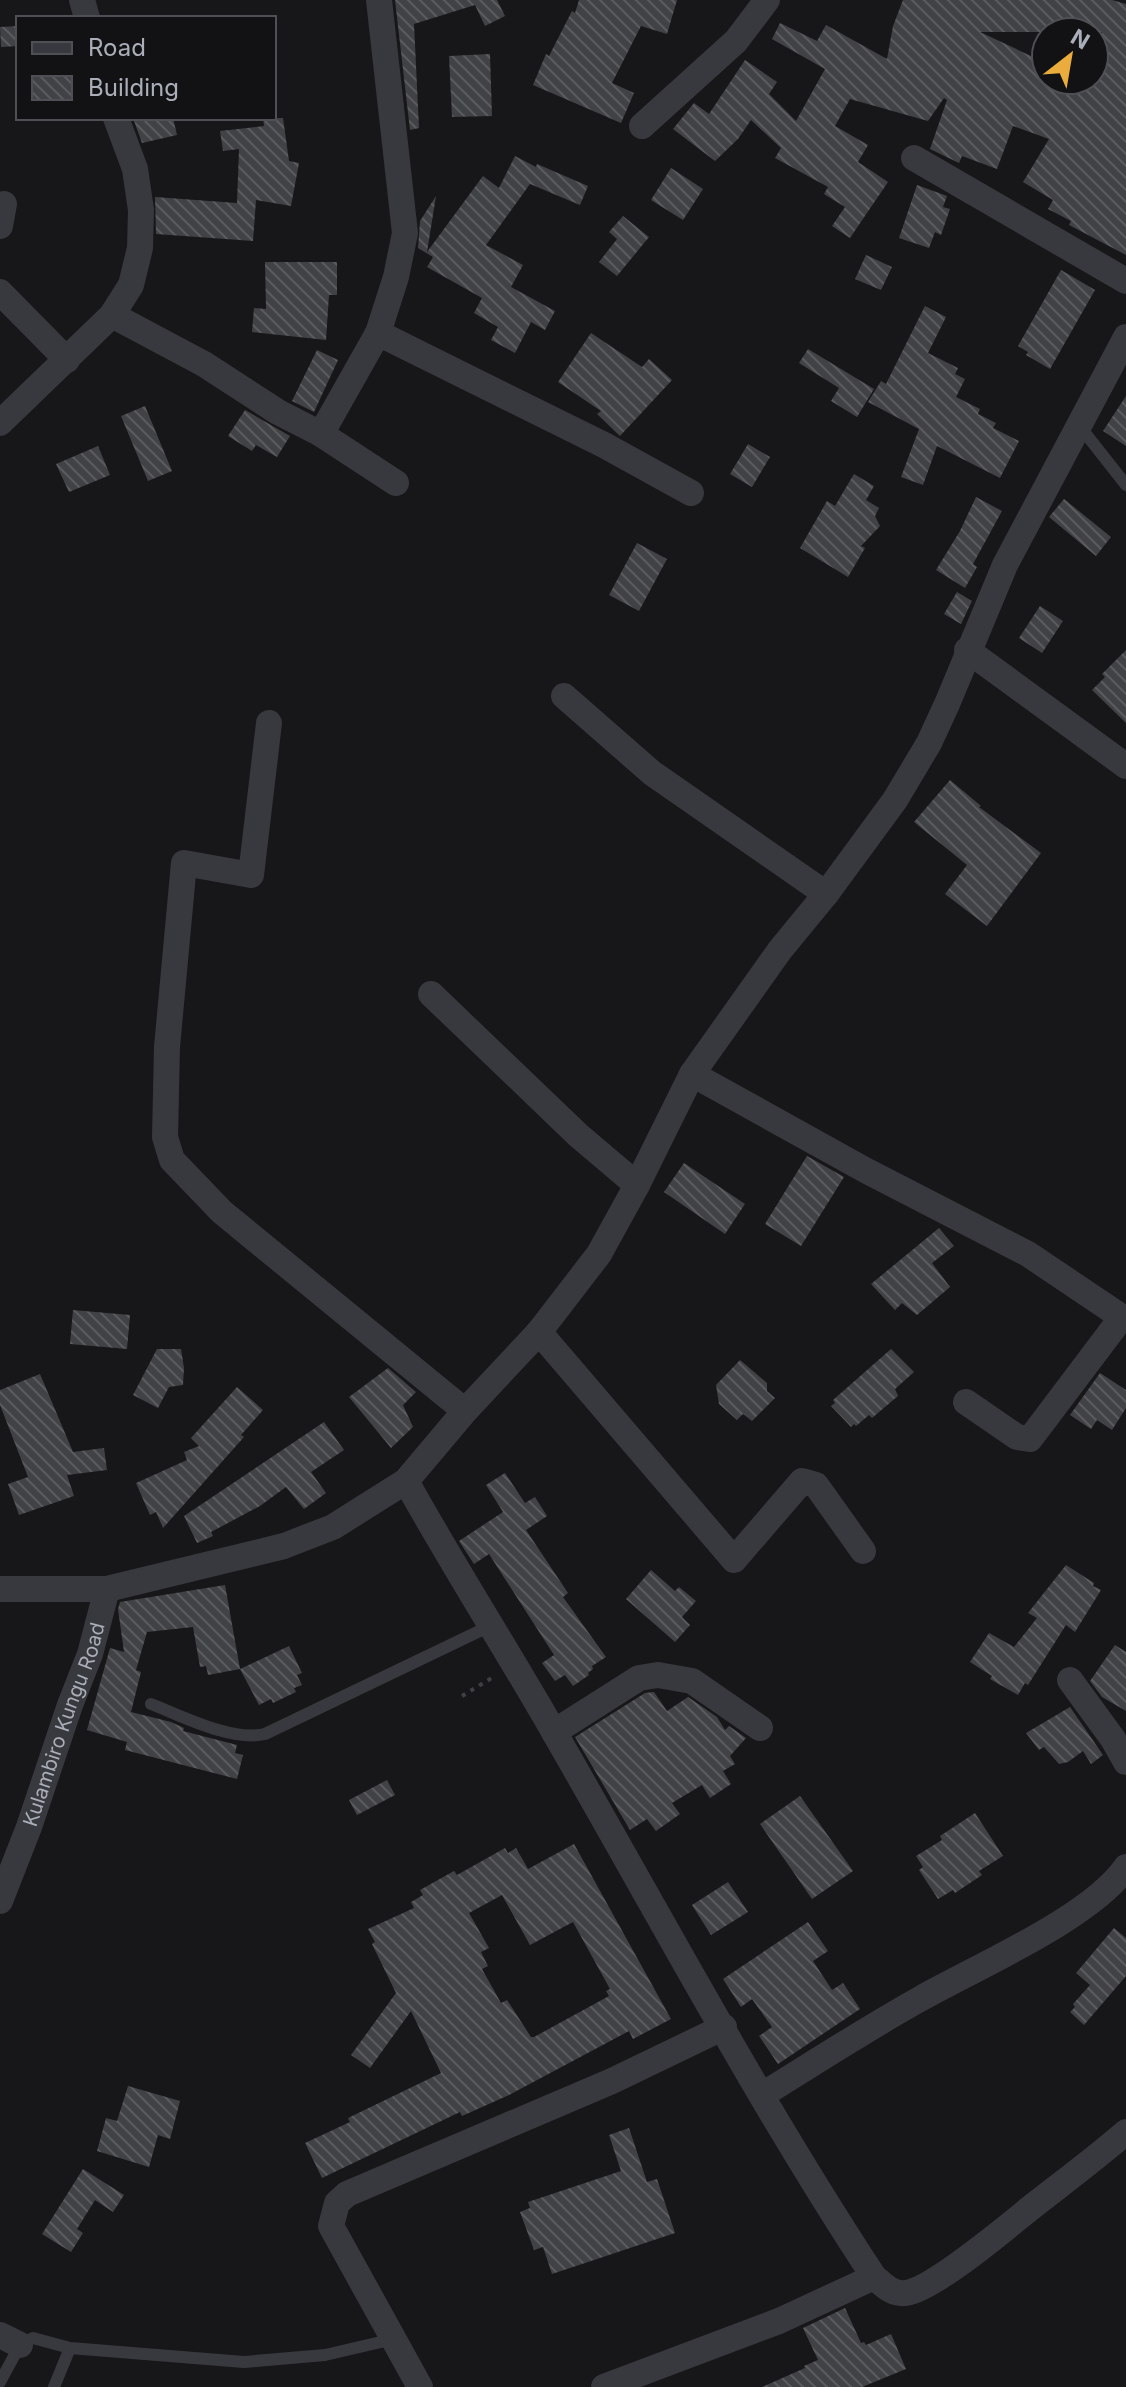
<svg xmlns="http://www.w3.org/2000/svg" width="1126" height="2387" font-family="Inter,sans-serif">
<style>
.building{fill:url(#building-back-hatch);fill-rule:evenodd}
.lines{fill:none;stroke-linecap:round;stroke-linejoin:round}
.path{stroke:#3e4045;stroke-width:4;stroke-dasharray:4 6;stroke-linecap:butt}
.lane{stroke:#38393e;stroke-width:12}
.street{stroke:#38393e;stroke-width:26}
.labels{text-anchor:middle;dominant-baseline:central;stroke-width:8;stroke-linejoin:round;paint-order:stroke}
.street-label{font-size:20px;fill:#aaaeb8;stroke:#121214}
</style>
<defs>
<pattern id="building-back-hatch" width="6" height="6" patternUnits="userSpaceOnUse" patternTransform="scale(2)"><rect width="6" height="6" fill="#414246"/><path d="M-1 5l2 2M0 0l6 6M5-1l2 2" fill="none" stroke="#5a5b5f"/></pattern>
</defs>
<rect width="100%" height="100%" fill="#171719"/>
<path class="building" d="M395,0H497L505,16L485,26L475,5L414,24L419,128L410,130Z
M579,0H677L667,34L641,26L612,83L634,93L621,123L533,85L546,54L549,56L572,11L575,13Z
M903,0H1112L1126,4V255L1069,225L1071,221L1048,209L1053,200L1023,182L1049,139L1013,126L997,169L962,156L959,163L930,149L947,100L944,98L928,121L850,99L835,126L868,145L858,162L888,182L850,238L832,226L845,207L824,194L828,187L775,158L781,148L751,120L738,139L715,161L673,129L694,103L709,114L745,60L777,82L769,94L796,121L825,69L772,39L780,23L817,41L826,25L887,59L893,26ZM980,32H1102L1094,64V80H1046V63Z
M18,26V46L1,47L0,27Z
M490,54L492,116L452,117L449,56Z
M133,118H173L177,135L142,143Z
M263,118H283L289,161L299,163L291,206L256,200L253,241L156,234L155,197L237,203L239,149L223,151L220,131L264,126Z
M515,156L536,167L537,164L588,186L580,205L530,184L486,245L523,265L511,287L555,311L545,330L531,322L515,353L491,340L498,327L474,313L482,298L427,267L433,257L418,248L420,221L436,196L427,252L483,176L499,188Z
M671,168L703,189L683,220L651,200Z
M917,185L947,196L943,207L950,209L941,235L935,232L929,248L899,238Z
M623,216L649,237L617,276L599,262L617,239L609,232Z
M866,255L892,267L881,290L855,279Z
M265,262H337V295H329L326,340L252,332L254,308L266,309Z
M1061,270L1095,290L1050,369L1026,355L1028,352L1018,346Z
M925,306L946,317L928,353L958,368L955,374L965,379L956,397L980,409L978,414L996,423L993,428L1019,441L1000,478L937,446L923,485L901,477L919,429L868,402L881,381L886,384Z
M591,333L642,367L649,359L672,380L620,436L597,414L601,411L558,382Z
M808,349L874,389L857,417L831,401L839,388L799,363Z
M317,350L338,360L314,412L292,401Z
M1126,396V446L1103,431Z
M145,406L172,471L148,481L121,416Z
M245,410L290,436L277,457L256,445L252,451L228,436Z
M748,444L770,457L752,487L730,474Z
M98,446L110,475L69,492L56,464Z
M854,474L874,486L866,500L879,508L875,516L880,526L861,546L865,548L848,577L800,548L827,501L835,506Z
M976,497L1002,511L973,564L977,567L965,588L936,570L960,531Z
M1064,499L1111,537L1096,556L1049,517Z
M637,543L667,559L639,611L609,595Z
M957,592L972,601L961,624L944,614Z
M1040,606L1063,621L1042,653L1019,638Z
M1126,650V723L1092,690L1105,677L1102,674Z
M950,780L981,806L979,807L1041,853L987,926L945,894L967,865L914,822Z
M807,1156L844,1177L801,1246L765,1224Z
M684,1163L745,1204L725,1234L664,1192Z
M939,1228L954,1246L932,1263L950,1287L917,1315L902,1303L895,1310L871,1284Z
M73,1310L130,1315L127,1349L70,1344Z
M157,1349H181L184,1368L183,1385L169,1387L158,1408L133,1395Z
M891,1349L914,1372L895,1389L898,1396L872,1418L869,1415L856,1426L854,1424L851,1427L831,1406L835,1403L833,1400Z
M740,1360L767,1383V1391L775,1398L752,1421L743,1414L737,1420L719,1404L716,1385Z
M388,1368L416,1392L403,1405L413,1427L391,1448L349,1397Z
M1100,1373L1126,1390V1408L1112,1430L1097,1420L1091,1429L1070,1415Z
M40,1374L73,1452L104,1448L107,1470L67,1475L74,1496L19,1515L8,1484L28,1477L0,1405V1390Z
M237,1387L263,1410L241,1435L244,1437L163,1528L156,1512L150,1515L136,1483L187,1460L184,1452L199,1446L191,1438Z
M324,1422L344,1450L311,1472L326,1493L304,1509L286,1487L260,1506L211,1532L213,1536L197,1543L184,1516Z
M505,1473L525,1503L535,1497L547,1516L526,1530L568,1593L563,1597L606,1657L592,1666L593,1669L588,1673L589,1675L573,1686L565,1675L555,1681L542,1663L554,1655L489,1554L474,1564L459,1541L503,1512L486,1485Z
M1066,1565L1094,1583L1093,1586L1101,1590L1075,1632L1066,1625L1028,1685L1025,1683L1018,1695L990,1679L992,1676L970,1662L989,1633L1014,1647L1037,1618L1028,1613Z
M651,1570L675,1591L679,1587L696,1601L682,1617L690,1625L675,1642L626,1599Z
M225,1585L240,1669L289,1646L302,1673L297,1675L302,1685L294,1688L296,1692L273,1703L271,1699L259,1705L240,1669L208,1675L206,1666L200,1667L193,1627L147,1632L136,1670L141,1672L131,1712L171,1722L184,1728L183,1731L237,1745L235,1753L243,1755L237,1779L125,1750L127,1742L87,1730L110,1648L124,1652L118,1609L120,1602Z
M1115,1645L1126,1652V1711L1102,1697L1090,1681Z
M654,1692L667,1711L688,1697L717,1717L725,1730L729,1726L746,1738L730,1756L735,1764L723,1771L731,1784L710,1798L702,1785L672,1803L680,1814L656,1831L647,1819L630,1830L575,1737L645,1693Z
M1070,1707L1103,1755L1091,1764L1083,1751L1068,1762L1059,1764L1044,1747L1039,1750L1026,1733Z
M387,1780L395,1795L357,1815L349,1800Z
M800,1796L853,1871L812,1899L760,1824Z
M975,1813L1003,1856L979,1871L982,1875L955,1893L953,1890L938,1899L919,1870L923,1867L916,1856L942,1840L940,1836Z
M574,1844L671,2019L633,2039L629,2031L509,2095L462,2116L460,2112L322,2178L305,2143L350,2122L348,2118L441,2073L411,2011L370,2068L351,2055L396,1993L372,1944L375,1942L368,1929L414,1908L411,1902L423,1895L420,1890L454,1871L457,1875L505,1848L508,1853L516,1848L528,1869ZM502,1895L530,1945L573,1922L610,1989L606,1991L609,1996L534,2037H531L507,2000L501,2003L482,1969L488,1966L481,1952L489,1948L469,1913Z
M728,1882L748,1912L711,1935L692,1905Z
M808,1922L828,1951L813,1961L832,1990L843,1983L860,2009L778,2064L759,2036L772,2027L752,1999L741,2007L723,1979Z
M1114,1928L1126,1938V1976L1084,2025L1070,2012L1075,2007L1073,2004L1090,1985L1076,1973Z
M128,2086L180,2101L170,2139L158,2135L149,2167L97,2151L106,2118L117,2121Z
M629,2128L647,2182L657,2179L675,2233L552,2274L543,2247L534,2250L520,2212L530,2208L528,2202L621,2171L609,2135Z
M83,2169L124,2195L113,2212L95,2200L77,2229L83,2233L71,2252L42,2234Z
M845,2308L861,2343L864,2342L866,2345L891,2334L906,2369L862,2387H762L805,2368L804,2366L818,2360L803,2328Z"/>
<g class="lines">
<path class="path" d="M462,1696L495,1676"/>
<path class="lane" d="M1078,424L1126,485
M151,1704C182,1716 232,1742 265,1734L490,1626
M0,2382L20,2345L33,2338L70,2348L244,2362L325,2355L394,2339
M54,2387L70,2348"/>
<g class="street">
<path d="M82,0L87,18"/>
<path d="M379,0L405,233L396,277L378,333L604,445L691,493"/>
<path d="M642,126L736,41L767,0"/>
<path d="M914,158L1126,281"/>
<path d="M0,226L4,204"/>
<path d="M0,292L67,360"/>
<path d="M112,315L204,364L278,412L321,434L396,483"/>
<path d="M0,423L112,315L131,285L140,248L141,210L135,169L116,118"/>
<path d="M321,434L378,333"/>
<path d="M967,650L1126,766"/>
<path d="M564,696L652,773L826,894"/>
<path d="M269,723L251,875L184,863L167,1047L165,1137L172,1160L222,1212L465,1411"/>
<path d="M431,994L578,1135L637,1185"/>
<path d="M692,1074L865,1170L1028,1254L1126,1320"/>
<path d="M539,1332L734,1560L802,1481L816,1485L863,1551"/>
<path d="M966,1402L1017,1437L1030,1439L1122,1317"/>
<path d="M406,1481C453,1566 506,1648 554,1732C659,1914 758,2101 874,2277C884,2285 892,2295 906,2293C934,2289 1008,2226 1033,2206C1065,2181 1096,2158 1126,2132"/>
<path d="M0,1589H107L284,1546L333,1527L406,1481L465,1411L539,1332L599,1254L637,1185L692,1074L780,950L826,894L895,800L929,743L947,704L1005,565L1126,337"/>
<path d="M1070,1680L1113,1739L1126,1762"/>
<path d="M554,1732L639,1678L658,1675L692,1681L760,1728"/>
<path id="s1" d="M0,1901L29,1827L70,1705L90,1654L107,1589"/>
<path d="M762,2095C814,2063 866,2029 920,1999C976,1967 1091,1918 1126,1867"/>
<path d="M0,2335L20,2345"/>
<path d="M420,2387L331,2226L337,2203L347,2194L612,2081L724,2027"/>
<path d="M604,2387L779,2321L874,2277"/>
</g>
</g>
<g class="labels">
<g class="street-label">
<text stroke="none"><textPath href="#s1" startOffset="188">Kulambiro Kungu Road</textPath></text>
</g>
</g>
<rect x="16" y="16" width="260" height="104" fill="#121214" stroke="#4f5056" stroke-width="2"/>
<rect x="32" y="42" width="40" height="12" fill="#38393e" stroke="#4f5056" stroke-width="2"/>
<text x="88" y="56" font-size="24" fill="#aaaeb8">Road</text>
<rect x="32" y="76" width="40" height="24" fill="url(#building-back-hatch)" stroke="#4f5056" stroke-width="2"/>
<text x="88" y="96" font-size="24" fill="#aaaeb8">Building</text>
<g transform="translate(1070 56) rotate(31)"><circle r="38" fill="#121214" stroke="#4f5056" stroke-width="2"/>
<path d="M0-6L14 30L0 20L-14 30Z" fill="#eaad3d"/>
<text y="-12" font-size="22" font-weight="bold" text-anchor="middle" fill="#aaaeb8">N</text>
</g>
</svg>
